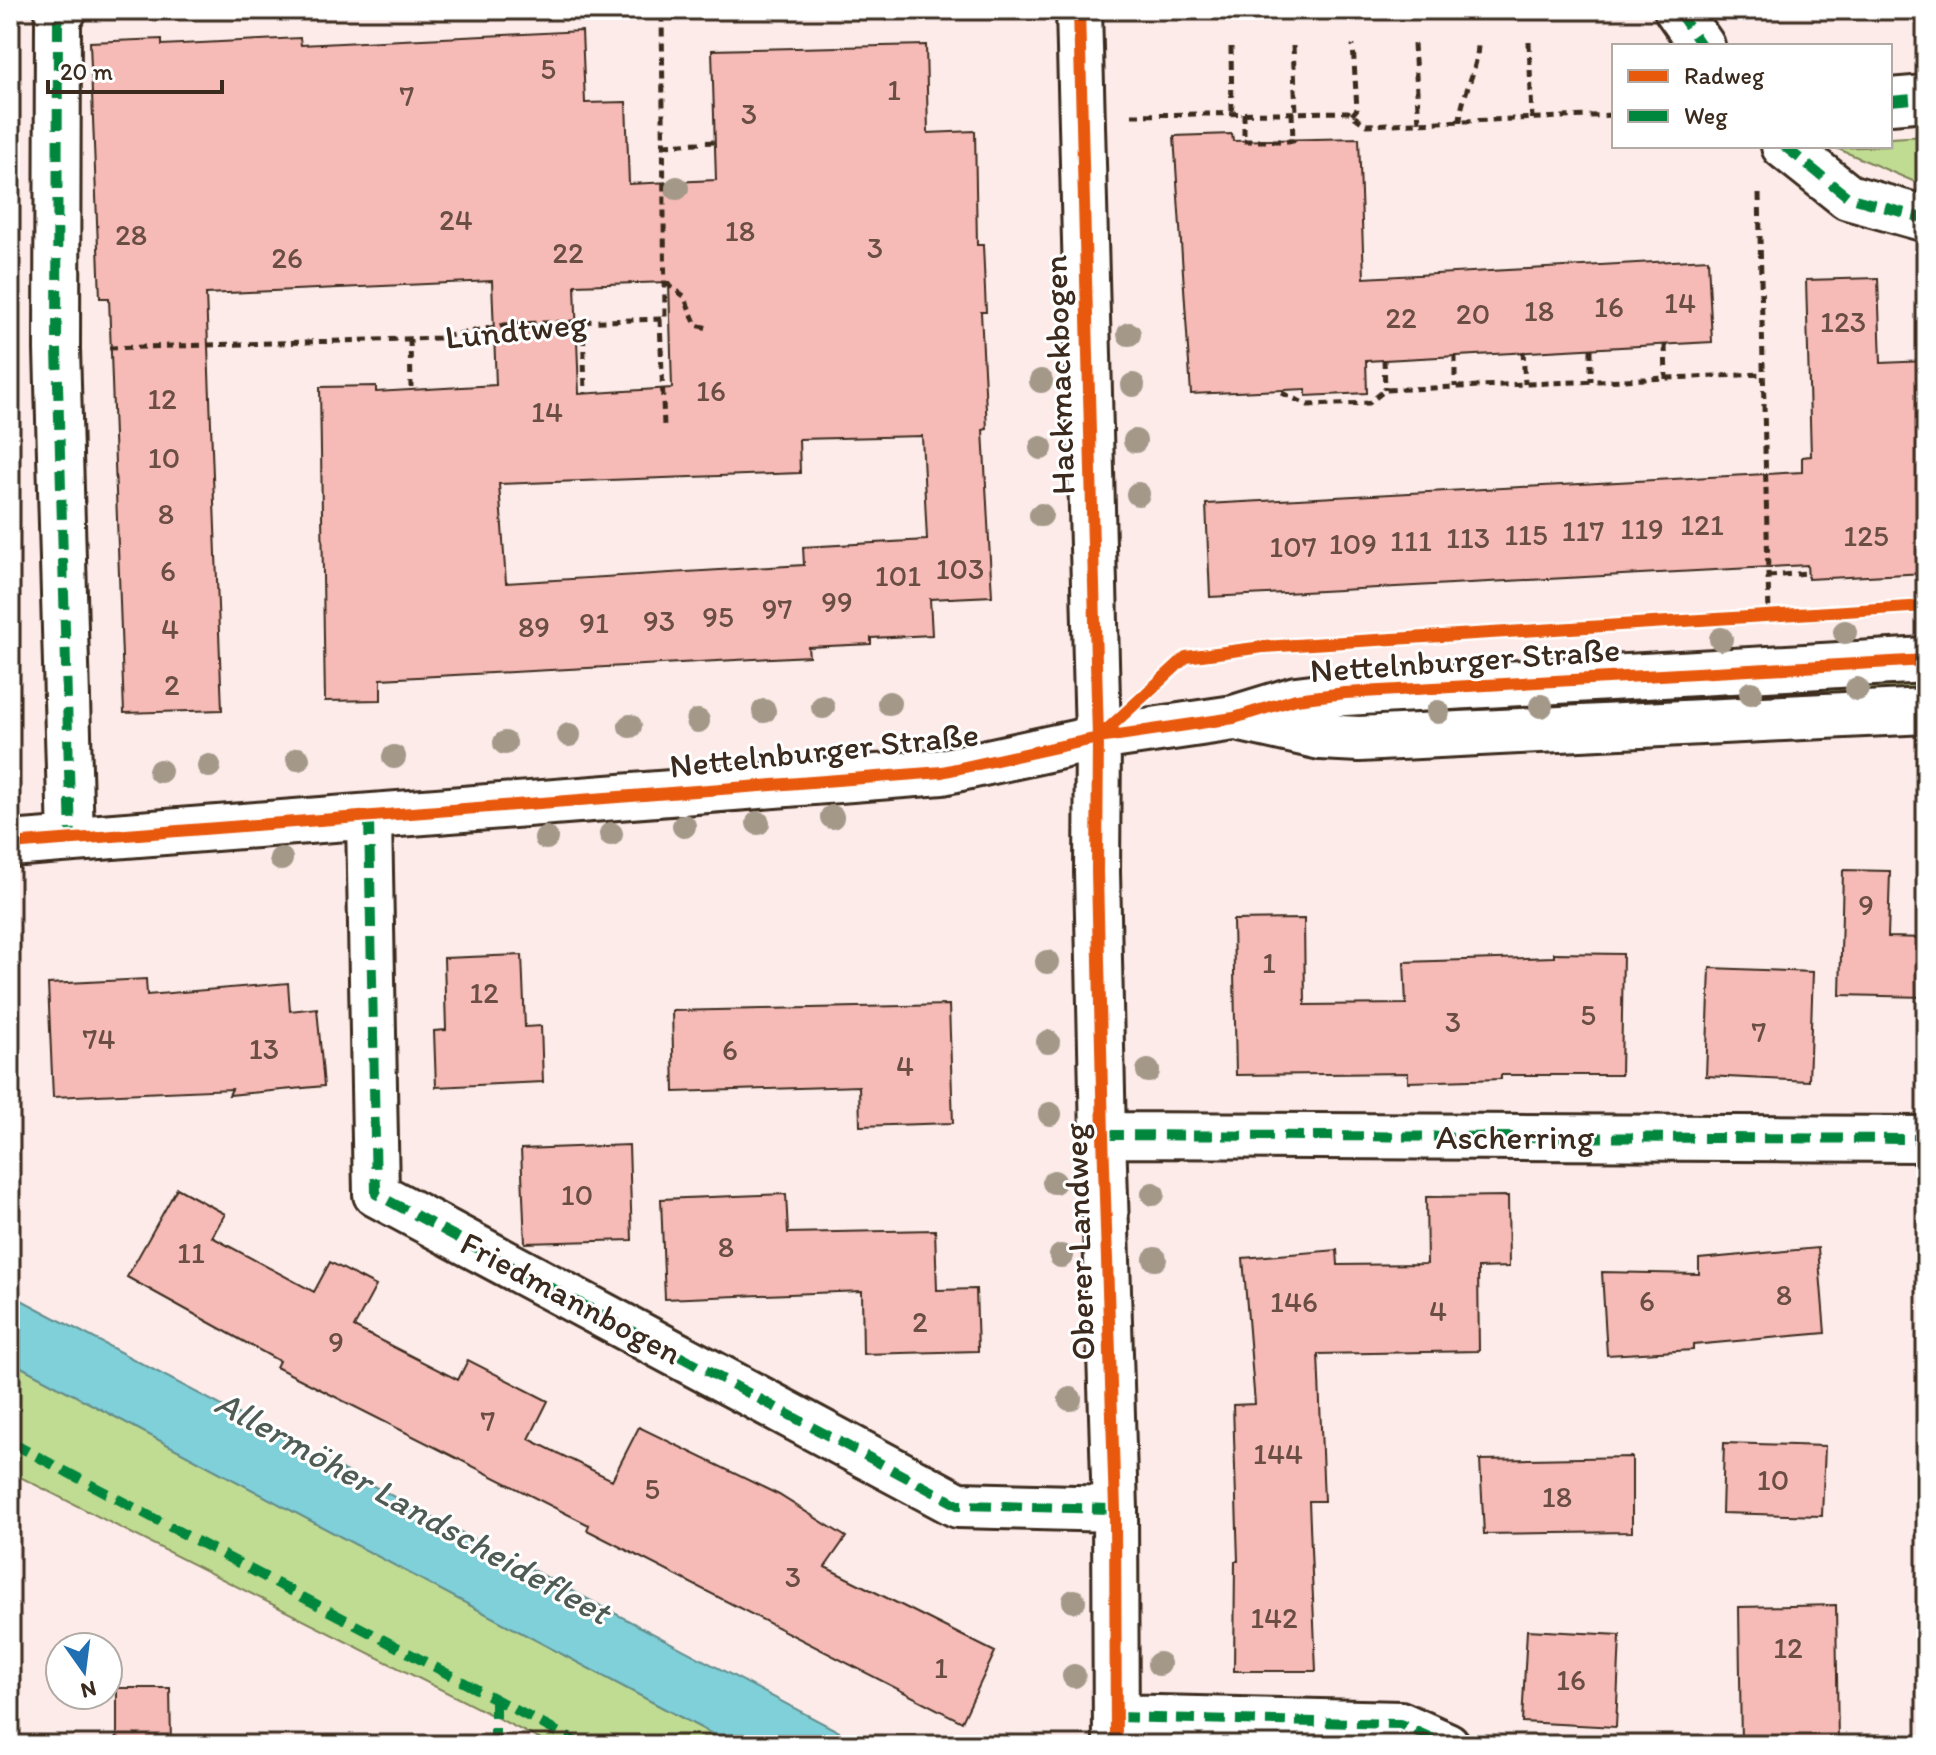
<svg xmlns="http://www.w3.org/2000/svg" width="1936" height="1755" font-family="Itim,sans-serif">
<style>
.green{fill:#c0db92;stroke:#7e8258;stroke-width:2}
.water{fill:#7fd0d8;stroke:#648e8e;stroke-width:2}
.building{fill:#f6bbb6;stroke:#3b2a1e;stroke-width:2;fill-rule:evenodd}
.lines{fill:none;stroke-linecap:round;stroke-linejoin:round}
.minor-casing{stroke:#3b2a1e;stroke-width:50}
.path{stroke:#3b2a1e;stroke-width:5;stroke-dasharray:8 6;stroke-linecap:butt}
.minor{stroke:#fff;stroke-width:44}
.quiet{stroke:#00873e;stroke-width:10;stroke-dasharray:20 10;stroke-linecap:butt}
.cycleway-casing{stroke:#fff;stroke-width:17}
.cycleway{stroke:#e8590c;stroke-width:12}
.tree{fill:#a49989}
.labels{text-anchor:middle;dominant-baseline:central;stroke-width:6;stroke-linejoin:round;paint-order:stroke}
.number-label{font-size:30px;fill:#6a4e44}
.street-label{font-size:34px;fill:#3b2a1e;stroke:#fff}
.water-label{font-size:36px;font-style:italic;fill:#4f5c56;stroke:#fff}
</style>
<rect width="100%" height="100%" fill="#fcebe9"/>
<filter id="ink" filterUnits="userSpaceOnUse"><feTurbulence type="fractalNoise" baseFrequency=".0125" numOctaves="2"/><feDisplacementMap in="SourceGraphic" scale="16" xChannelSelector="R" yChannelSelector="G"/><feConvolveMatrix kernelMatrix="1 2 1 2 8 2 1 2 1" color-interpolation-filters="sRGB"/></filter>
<g filter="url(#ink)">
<path class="green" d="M1926,136V185H1922L1836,148L1890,146V138Z
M1926,677V690L1392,723L1336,716Z
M10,1361L733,1745H551L10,1472Z"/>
<path class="water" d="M10,1294L864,1745H733L10,1361Z"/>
<path class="building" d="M582,31L585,103L626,102L629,184L716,180L712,50L926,45L928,133L975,131L977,245H983L986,312H981L987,429L983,430L992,596L930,599L932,635L871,638V644L808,647L809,656L381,679V700L325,701L320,387L376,386V392L496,385L492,281L206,294L222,710L124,713L109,298H100L90,42L162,39V45L300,38L301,45ZM669,282L672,388L579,394L575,285ZM922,436L927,540L803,547L804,565L506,583L499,484L800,473L799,439Z
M1232,134L1233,141L1359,138L1364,278L1708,259L1712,342L1366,361L1367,393L1306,396V389L1191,394L1174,136Z
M1878,278L1881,363L1926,361V573L1808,579L1807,565L1210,597L1206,504L1802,472V457L1811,456L1806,280Z
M1843,870L1890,871L1888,937L1926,938V997L1840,995Z
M1304,919L1305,1005L1406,1004L1404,962L1554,957V953L1623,954L1621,1075H1501V1079L1408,1082V1073L1236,1075L1233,920Z
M522,955L525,1027L541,1026L543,1082L436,1087L434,1031L446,1030L444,958Z
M1710,968L1813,972L1809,1081L1706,1076Z
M146,979L147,995L288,983L290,1011L317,1008L324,1086L229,1095L232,1089L53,1097L48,984Z
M949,1005L953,1123L860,1126L859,1086L674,1092L672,1011Z
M629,1145L632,1240L525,1243L521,1149Z
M177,1188L225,1214L212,1237L314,1292L330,1262L376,1286L354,1327L458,1380L468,1360L548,1401L529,1439L612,1480L639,1427L779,1495L846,1537L825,1567L995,1652L962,1722L587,1530L589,1525L276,1367L279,1361L127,1277Z
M786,1194L788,1233L935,1230L937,1290L976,1289L978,1351L863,1354L862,1291L665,1299L661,1199Z
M1508,1196L1509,1267L1478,1268L1479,1351L1318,1354L1324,1501H1309L1316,1671H1234L1235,1561H1238L1233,1405L1255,1404L1243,1258L1337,1250L1338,1265L1427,1264L1426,1197Z
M1818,1248L1825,1333L1693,1345V1350L1607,1355L1602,1272L1699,1274V1259Z
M1724,1443L1825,1446L1822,1516L1722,1513Z
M1632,1457V1532L1484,1534L1480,1460Z
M1836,1605L1838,1745H1741L1739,1607Z
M1527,1630L1620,1635L1616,1727L1522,1722Z
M117,1688H170L171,1745H117Z"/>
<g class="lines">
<g class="minor-casing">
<path id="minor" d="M64,10L58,19L57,349L71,839
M1079,10L1098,738L1097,872L1103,1135L1115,1509L1116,1745
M1677,10L1702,46
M1890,101L1926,98
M1784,146L1848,197L1926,219
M1237,718L1321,737L1359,739L1926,711
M369,818L376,1194L958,1505L1115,1509
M10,844L942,772L1098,738L1234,718L1296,699L1345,693L1926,660
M1103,1135L1926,1139
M1116,1717L1400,1724L1447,1745"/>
</g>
<path class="path" d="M1529,42L1532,119
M1414,44L1419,123
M1293,46L1296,112
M1231,47L1232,113
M1244,113V141H1293L1292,112
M1132,115L1348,112L1366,125L1614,115
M1352,115L1357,109L1353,45
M1460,122C1461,94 1478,72 1478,43
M664,145L715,142
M1759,194L1769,616
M666,283L684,296L696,325L708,328
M660,319L664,427
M583,322L585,394
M410,339L411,387
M1665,345L1666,379
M109,348L438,338L510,324L665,319L662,10
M1591,349V381
M1523,351L1525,384
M1455,355V387
M1384,359L1385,390
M1282,393L1308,405L1369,403L1385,390L1764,374
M1768,576L1808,573"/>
<use href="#minor" class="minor"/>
<path class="quiet" d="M1677,10L1702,46
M58,19L57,349L71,839
M1890,101L1926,98
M1784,146L1848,197L1926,219
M369,818L376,1194L958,1505L1115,1509
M1103,1135L1926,1139
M10,1442L582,1745
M495,1698V1745
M1116,1717L1400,1724L1447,1745"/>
<g class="cycleway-casing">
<path id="cycleway" d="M1079,10L1098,738L1097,872L1103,1135L1115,1509L1116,1745
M1098,738L1186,657L1263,647L1926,606
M10,844L942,772L1098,738L1234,718L1296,699L1345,693L1926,660"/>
</g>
<use href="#cycleway" class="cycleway"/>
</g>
<g class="tree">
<circle cx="677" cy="188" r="12"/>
<circle cx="1129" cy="334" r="12"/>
<circle cx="1041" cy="381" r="12"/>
<circle cx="1133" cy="385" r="12"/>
<circle cx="1135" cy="441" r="12"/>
<circle cx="1041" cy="448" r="12"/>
<circle cx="1138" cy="494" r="12"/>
<circle cx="1041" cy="515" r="12"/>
<circle cx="1845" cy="632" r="12"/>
<circle cx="1721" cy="639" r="12"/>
<circle cx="1857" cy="689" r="12"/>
<circle cx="1751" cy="693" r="12"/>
<circle cx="889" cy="703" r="12"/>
<circle cx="1541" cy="706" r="12"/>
<circle cx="823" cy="707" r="12"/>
<circle cx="764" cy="711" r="12"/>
<circle cx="1438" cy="712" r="12"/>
<circle cx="698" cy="721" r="12"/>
<circle cx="630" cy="726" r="12"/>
<circle cx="569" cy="735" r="12"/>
<circle cx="505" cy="743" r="12"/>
<circle cx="394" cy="757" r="12"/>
<circle cx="298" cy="759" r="12"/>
<circle cx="209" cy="766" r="12"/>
<circle cx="160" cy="771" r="12"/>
<circle cx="832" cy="817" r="12"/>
<circle cx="758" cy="823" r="12"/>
<circle cx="684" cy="826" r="12"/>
<circle cx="611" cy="834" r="12"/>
<circle cx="546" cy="838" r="12"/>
<circle cx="281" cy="859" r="12"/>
<circle cx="1047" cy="962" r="12"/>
<circle cx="1048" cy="1042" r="12"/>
<circle cx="1148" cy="1071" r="12"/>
<circle cx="1050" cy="1114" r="12"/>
<circle cx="1054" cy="1182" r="12"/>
<circle cx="1153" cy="1194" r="12"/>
<circle cx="1061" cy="1256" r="12"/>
<circle cx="1155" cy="1259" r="12"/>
<circle cx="1070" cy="1399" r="12"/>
<circle cx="1074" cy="1601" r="12"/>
<circle cx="1159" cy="1664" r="12"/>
<circle cx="1074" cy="1676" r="12"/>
</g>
</g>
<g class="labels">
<g class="number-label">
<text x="548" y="68">5</text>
<text x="894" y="89">1</text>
<text x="407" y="95">7</text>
<text x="749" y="113">3</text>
<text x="456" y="219">24</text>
<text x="740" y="230">18</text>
<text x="131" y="234">28</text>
<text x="875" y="247">3</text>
<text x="568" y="252">22</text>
<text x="287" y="257">26</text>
<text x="1680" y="302">14</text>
<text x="1609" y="306">16</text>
<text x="1539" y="310">18</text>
<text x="1473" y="313">20</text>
<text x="1401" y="317">22</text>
<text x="1843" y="321">123</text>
<text x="711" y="390">16</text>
<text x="162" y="398">12</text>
<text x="547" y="411">14</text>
<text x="164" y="457">10</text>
<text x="166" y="513">8</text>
<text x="1702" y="524">121</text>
<text x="1642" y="528">119</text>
<text x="1583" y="530">117</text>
<text x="1526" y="534">115</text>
<text x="1866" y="535">125</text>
<text x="1468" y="537">113</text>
<text x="1411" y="540">111</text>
<text x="1353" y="543">109</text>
<text x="1293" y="546">107</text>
<text x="960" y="568">103</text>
<text x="168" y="570">6</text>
<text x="898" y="575">101</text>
<text x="837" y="601">99</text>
<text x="777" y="608">97</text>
<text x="718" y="616">95</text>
<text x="659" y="620">93</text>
<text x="594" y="622">91</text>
<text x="534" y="626">89</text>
<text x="170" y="628">4</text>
<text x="172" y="684">2</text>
<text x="1866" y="904">9</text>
<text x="1269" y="962">1</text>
<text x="484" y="992">12</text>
<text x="1588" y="1014">5</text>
<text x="1453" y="1021">3</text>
<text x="1759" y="1031">7</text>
<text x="99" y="1038">74</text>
<text x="264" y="1048">13</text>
<text x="730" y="1049">6</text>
<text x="905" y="1065">4</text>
<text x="577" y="1194">10</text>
<text x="726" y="1246">8</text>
<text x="191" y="1252">11</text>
<text x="1784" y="1294">8</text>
<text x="1647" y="1300">6</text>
<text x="1294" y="1301">146</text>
<text x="1438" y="1310">4</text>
<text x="920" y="1321">2</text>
<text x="336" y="1341">9</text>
<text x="488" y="1420">7</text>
<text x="1278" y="1453">144</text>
<text x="1773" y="1479">10</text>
<text x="652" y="1488">5</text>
<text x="1557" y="1496">18</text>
<text x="793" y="1576">3</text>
<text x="1274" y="1617">142</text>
<text x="1788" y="1647">12</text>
<text x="941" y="1667">1</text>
<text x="1571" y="1679">16</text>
</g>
<g class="street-label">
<text transform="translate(516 330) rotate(-6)">Lundtweg</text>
<text transform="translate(1059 375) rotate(-92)">Hackmackbogen</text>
<text transform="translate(1465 660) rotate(-4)">Nettelnburger Straße</text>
<text transform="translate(824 750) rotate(-6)">Nettelnburger Straße</text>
<text x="1515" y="1137">Ascherring</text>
<text transform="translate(1079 1242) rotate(-92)">Oberer Landweg</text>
<text transform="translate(571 1298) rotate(28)">Friedmannbogen</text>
</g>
<g class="water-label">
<text transform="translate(413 1507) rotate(29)">Allermöher Landscheidefleet</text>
</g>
</g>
<rect width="1936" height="1755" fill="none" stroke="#fff" stroke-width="40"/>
<rect x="20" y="20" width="1896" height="1715" fill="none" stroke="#3b2a1e" stroke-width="3" filter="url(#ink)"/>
<rect x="1612" y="44" width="280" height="104" fill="#ffffff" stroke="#b1aaa5" stroke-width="2"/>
<rect x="1628" y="70" width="40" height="12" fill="#e8590c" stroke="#b1aaa5" stroke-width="2"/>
<text x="1684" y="84" font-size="24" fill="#3b2a1e">Radweg</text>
<rect x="1628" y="110" width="40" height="12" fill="#00873e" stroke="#b1aaa5" stroke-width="2"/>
<text x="1684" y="124" font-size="24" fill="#3b2a1e">Weg</text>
<g transform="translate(84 1671) rotate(166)"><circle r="38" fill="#ffffff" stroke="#b1aaa5" stroke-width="2"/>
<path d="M0-6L14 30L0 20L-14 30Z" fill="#1f6fb2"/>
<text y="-12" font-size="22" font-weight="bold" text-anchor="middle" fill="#3b2a1e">N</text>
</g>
<path d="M48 80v12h174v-12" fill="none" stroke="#3b2a1e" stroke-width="4"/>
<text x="60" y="80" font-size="24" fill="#3b2a1e" stroke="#ffffff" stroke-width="6" paint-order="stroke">20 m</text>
</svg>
